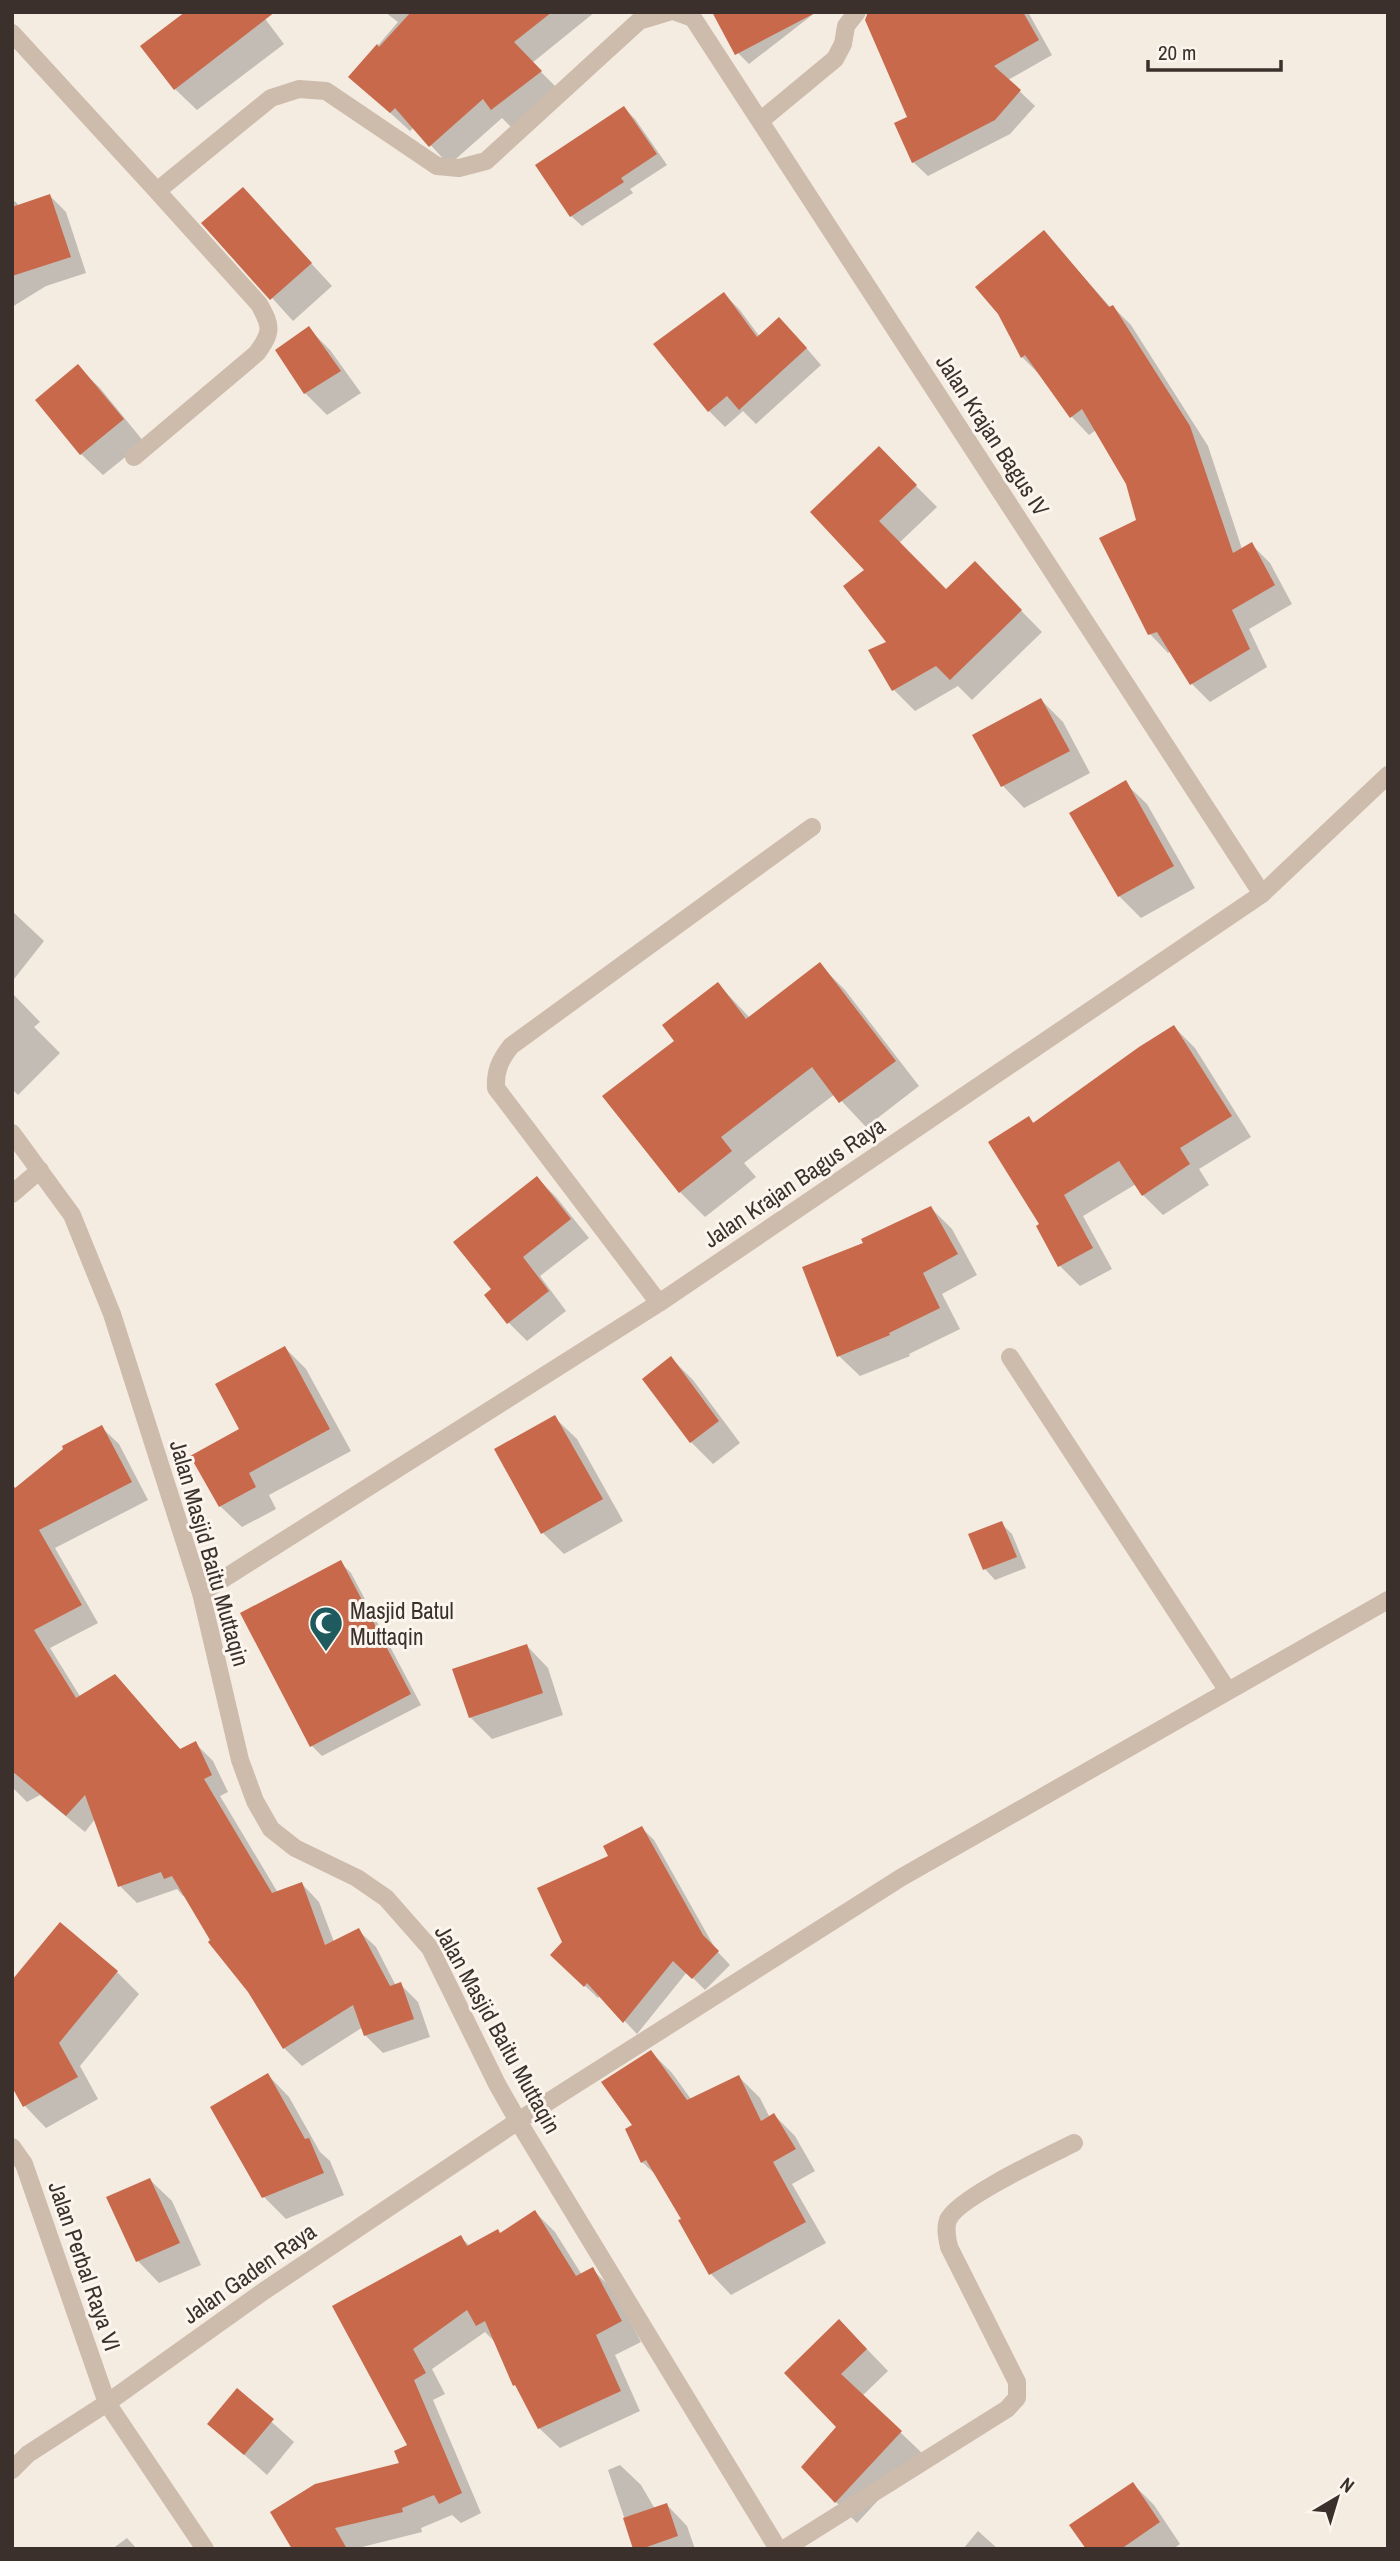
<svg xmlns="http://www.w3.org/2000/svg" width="1400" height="2561" font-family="'Archivo Narrow',sans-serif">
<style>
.shadow{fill:#0003}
.building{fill:#c8694b}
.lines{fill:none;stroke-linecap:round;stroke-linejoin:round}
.minor{stroke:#cdbbac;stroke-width:18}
.labels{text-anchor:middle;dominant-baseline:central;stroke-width:6;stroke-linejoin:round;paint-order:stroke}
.street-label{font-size:23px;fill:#3b302b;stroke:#fbf5ee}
.poi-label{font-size:23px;fill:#3b302b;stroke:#fbf5ee;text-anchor:start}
</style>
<rect width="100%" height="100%" fill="#f4ebe1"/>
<path class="shadow" d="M260,12L284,44L197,110L175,89Z
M385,12H595L532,63L560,91L512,128L502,118L449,165L414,127L410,131L351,77L398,22Z
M816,12L749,64L733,48Z
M891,12H1028L1052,55L1008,80L1035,106L1010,134L928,176L913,162L910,118Z
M624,108L635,119L667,165L630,189L633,193L582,226L571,216Z
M243,189L332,286L293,321L204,223Z
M50,196L66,212L86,273L46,286L12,307V199L20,206Z
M1044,232L1111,308L1113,307L1131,325L1208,446L1242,549L1252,545L1270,563L1292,604L1249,629L1267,667L1210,702L1192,684L1171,651L1168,653L1150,634L1138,520L1127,483L1096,430L1089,435L1071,416L1040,375L1022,357Z
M724,294L739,309L760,337L795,335L821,365L756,424L743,411L725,427L709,411Z
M309,329L330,350L361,393L327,415L305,393L277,350Z
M78,367L100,388L144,442L103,475L81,454Z
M879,449L937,507L899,543L946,592L996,585L1042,632L972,700L958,686L915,711L894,690L871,651L889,642L867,570Z
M1041,700L1063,722L1090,773L1024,808L1003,786L975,736Z
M1125,783L1147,804L1195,888L1141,918L1119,896L1071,813Z
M12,911L44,941L14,979L12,977Z
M820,965L845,990L919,1086L866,1127L835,1094L744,1163L756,1177L705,1217L680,1192L676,1041L718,984L750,1018Z
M12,993L40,1022L34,1027L60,1053L18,1095L12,1089Z
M1174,1027L1195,1048L1251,1137L1199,1169L1209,1185L1163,1215L1143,1195L1136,1184L1083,1216L1112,1269L1080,1286L1060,1266L1042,1224L1029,1118L1035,1124Z
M537,1178L556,1197L589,1238L540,1276L566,1311L527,1341L508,1322L493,1290Z
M931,1208L952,1229L977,1275L942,1294L960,1329L909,1354L910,1356L860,1376L839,1356L866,1244Z
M285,1348L306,1369L351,1451L269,1495L276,1509L242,1527L220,1506L241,1430Z
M671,1358L693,1380L740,1443L713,1464L691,1442Z
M555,1418L577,1439L623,1521L564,1554L542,1532Z
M101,1427L119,1444L148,1500L55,1548L98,1623L50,1648L81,1698L115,1676L181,1750L195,1743L213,1761L228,1792L220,1796L278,1893L302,1884L319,1902L334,1942L358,1930L376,1947L396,1986L400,1984L418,2002L430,2037L383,2053L365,2035L363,2027L302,2066L284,2048L249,1991L213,1941L185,1895L183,1896L177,1889L137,1903L120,1886L95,1819L85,1832L40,1795L27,1802L12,1787V1493Z
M1001,1523L1012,1534L1026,1568L995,1580L985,1569Z
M340,1562L351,1573L421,1705L322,1756L312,1746Z
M527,1646L548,1668L563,1715L492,1739L470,1717Z
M642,1828L654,1840L716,1950L730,1965L705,1990L687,1972L637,2034L600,1995L598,1998L565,1967V1943L611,1857Z
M60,1925L117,1972L139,1994L80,2066L98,2099L46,2128L25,2106Z
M651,2052L672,2073L691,2099L739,2077L760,2098L770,2118L774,2115L795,2136L815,2171L792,2184L826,2243L731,2295L711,2274L680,2221L683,2219L658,2177L642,2162L634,2126Z
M268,2075L289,2097L320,2152L330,2161L344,2195L286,2219L264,2197L212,2107Z
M150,2180L172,2201L201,2265L159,2283L138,2261L109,2198Z
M535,2212L555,2232L582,2275L592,2269L613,2290L641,2342L615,2355L640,2411L560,2448L539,2428L498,2345L485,2332L432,2369L445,2394L433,2400L481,2513L461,2523L452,2515L421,2528L422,2532L354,2549H294L402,2465L410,2446L335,2306L461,2238L470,2246L500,2234Z
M861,2343L888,2371L862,2396L922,2453L857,2523L836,2502L838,2427L786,2373Z
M237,2391L294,2442L267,2475L210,2424Z
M620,2465L641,2485L655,2509L667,2505L687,2526L695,2549H635L608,2470Z
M1133,2484L1154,2505L1180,2544L1173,2549H1088Z
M978,2531L998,2549H963Z
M127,2538L137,2549H112Z"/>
<path class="building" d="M185,12H275L174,90L140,46Z
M411,12H552L514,42L542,71L491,110L483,99L429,147L395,108L390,113L348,77L377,44L379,47Z
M712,12H817L735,55Z
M868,12H1023L1039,40L994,66L1021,90L995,120L912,163L894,123L907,117L865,20Z
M624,106L657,154L621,178L624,182L570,217L535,165Z
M243,187L312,263L270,300L201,223Z
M50,194L71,257L12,276V207Z
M1044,230L1109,307L1113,305L1190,426L1233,553L1252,542L1275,585L1232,610L1250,649L1190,685L1157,632L1148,635L1099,538L1136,520L1126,484L1082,409L1070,418L1025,355L1021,358L998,314L975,287Z
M724,292L757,337L779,317L807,348L739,410L727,396L708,412L653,344Z
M309,326L341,371L304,394L275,350Z
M78,364L124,419L80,455L35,400Z
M879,446L917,485L879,521L946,589L975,561L1022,610L950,680L936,666L892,691L868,650L886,642L843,586L864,570L810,512Z
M1041,698L1070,751L1001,787L972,735Z
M1126,780L1174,866L1118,897L1069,813Z
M820,962L896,1061L839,1103L812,1067L721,1137L732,1151L679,1193L602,1096L674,1041L662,1025L718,982L746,1019Z
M1174,1025L1232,1116L1180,1148L1190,1164L1142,1196L1119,1161L1064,1195L1093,1248L1058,1267L1036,1226L1039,1224L988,1142L1029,1116L1033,1123L1139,1047Z
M537,1176L571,1219L523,1257L549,1291L507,1324L484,1295L491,1289L453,1242Z
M931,1206L958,1254L923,1273L940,1308L889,1333L890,1335L837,1357L802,1267L863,1243L861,1239Z
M285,1346L330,1429L249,1473L256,1487L219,1507L190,1456L239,1429L215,1384Z
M671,1356L719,1421L690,1443L642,1379Z
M555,1415L603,1499L541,1534L494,1449Z
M102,1425L132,1482L39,1530L82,1605L34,1630L76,1698L115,1674L180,1749L196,1741L212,1775L204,1779L272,1893L302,1882L325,1945L359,1928L390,1986L401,1982L414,2019L364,2036L353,2005L283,2049L248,1992L208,1942L210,1940L172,1876L164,1879L161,1872L118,1887L85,1795L66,1816L12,1771V1483L15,1488L63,1449L62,1446Z
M1002,1521L1017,1557L983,1570L968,1534Z
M341,1560L411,1694L310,1747L240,1613Z
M527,1644L543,1693L469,1718L452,1669Z
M642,1826L703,1935L719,1951L692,1979L673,1961L623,2023L587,1983L584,1987L550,1955L562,1942L537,1888L608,1856L603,1846Z
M60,1922L118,1971L59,2043L78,2077L23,2107L12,2087V1980Z
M651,2050L687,2100L739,2075L761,2121L774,2113L796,2149L773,2162L806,2222L709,2275L678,2220L681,2219L646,2160L641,2163L625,2129L632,2125L601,2082Z
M268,2073L305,2139L309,2138L324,2173L262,2198L210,2107Z
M150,2178L180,2243L136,2262L106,2197Z
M535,2210L576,2276L593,2267L622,2321L596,2335L621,2391L538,2429L515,2385L513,2386L485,2321L476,2326L467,2310L413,2349L426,2373L414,2380L462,2493L439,2504L434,2495L402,2508L403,2512L335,2528L347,2549H292L270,2512L315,2484L399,2463L394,2451L407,2445L332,2306L461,2235L467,2246L498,2229L500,2233Z
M839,2319L867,2349L841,2374L902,2431L835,2503L801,2467L836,2427L784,2373Z
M237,2388L274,2419L244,2455L207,2424Z
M1133,2482L1160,2522L1121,2549H1086L1069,2525Z
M667,2503L678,2536L641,2549H633L623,2518Z"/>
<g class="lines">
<path class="minor" d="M676,12L693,18L1262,894
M12,33L157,191L271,98L299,89L326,91L437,166L459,168L486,161L639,21L669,12
M760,121L835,59L843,44L846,26L857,12
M134,457L257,353C272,332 272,327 259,304L157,191
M12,1133L72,1215L112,1314L201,1593L240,1760L255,1801L271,1829L295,1848L357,1878L386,1898L430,1948L497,2084L518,2121L778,2549
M12,1194L40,1170
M659,1303L496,1088C495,1071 500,1060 511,1046L812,827
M1010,1357L1228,1691
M201,1593L659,1303L1262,894L1388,775
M12,2147L24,2164L107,2403L205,2549
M12,2470L28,2454L107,2403L264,2291L518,2121L902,1877L1388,1600
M784,2549L1007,2409L1017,2398V2382L949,2247C947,2238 945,2228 948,2220C957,2198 1050,2155 1074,2143"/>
</g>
<defs>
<g id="mosque-pin" transform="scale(1.75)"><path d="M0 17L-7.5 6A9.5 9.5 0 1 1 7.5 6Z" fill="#1f5a5e" stroke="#fbf5ee"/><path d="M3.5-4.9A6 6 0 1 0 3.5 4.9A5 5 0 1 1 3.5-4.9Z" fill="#fff"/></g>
</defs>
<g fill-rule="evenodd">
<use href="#mosque-pin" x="326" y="1623"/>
</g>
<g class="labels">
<g class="street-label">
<text transform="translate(993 435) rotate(57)">Jalan Krajan Bagus IV</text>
<text transform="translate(794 1182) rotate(-34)">Jalan Krajan Bagus Raya</text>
<text transform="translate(210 1553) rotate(74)">Jalan Masjid Baitu Muttaqin</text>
<text transform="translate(498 2029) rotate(61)">Jalan Masjid Baitu Muttaqin</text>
<text transform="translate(85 2266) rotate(71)">Jalan Perbal Raya VI</text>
<text transform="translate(249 2273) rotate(-35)">Jalan Gaden Raya</text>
</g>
<g class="poi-label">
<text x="350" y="1610">Masjid Batul<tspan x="350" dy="26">Muttaqin</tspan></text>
</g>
</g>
<rect width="1400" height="2561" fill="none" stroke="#3b302b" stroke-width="28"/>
<g transform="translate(1337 2498) rotate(38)" stroke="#fbf5ee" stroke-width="5" paint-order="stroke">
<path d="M0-5L12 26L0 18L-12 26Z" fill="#3b302b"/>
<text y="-10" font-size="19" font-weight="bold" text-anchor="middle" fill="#3b302b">N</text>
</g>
<path d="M1148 60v10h133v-10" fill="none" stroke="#3b302b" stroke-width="3.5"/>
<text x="1158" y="60" font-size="21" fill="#3b302b" stroke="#fbf5ee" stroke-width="5" paint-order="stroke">20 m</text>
</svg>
